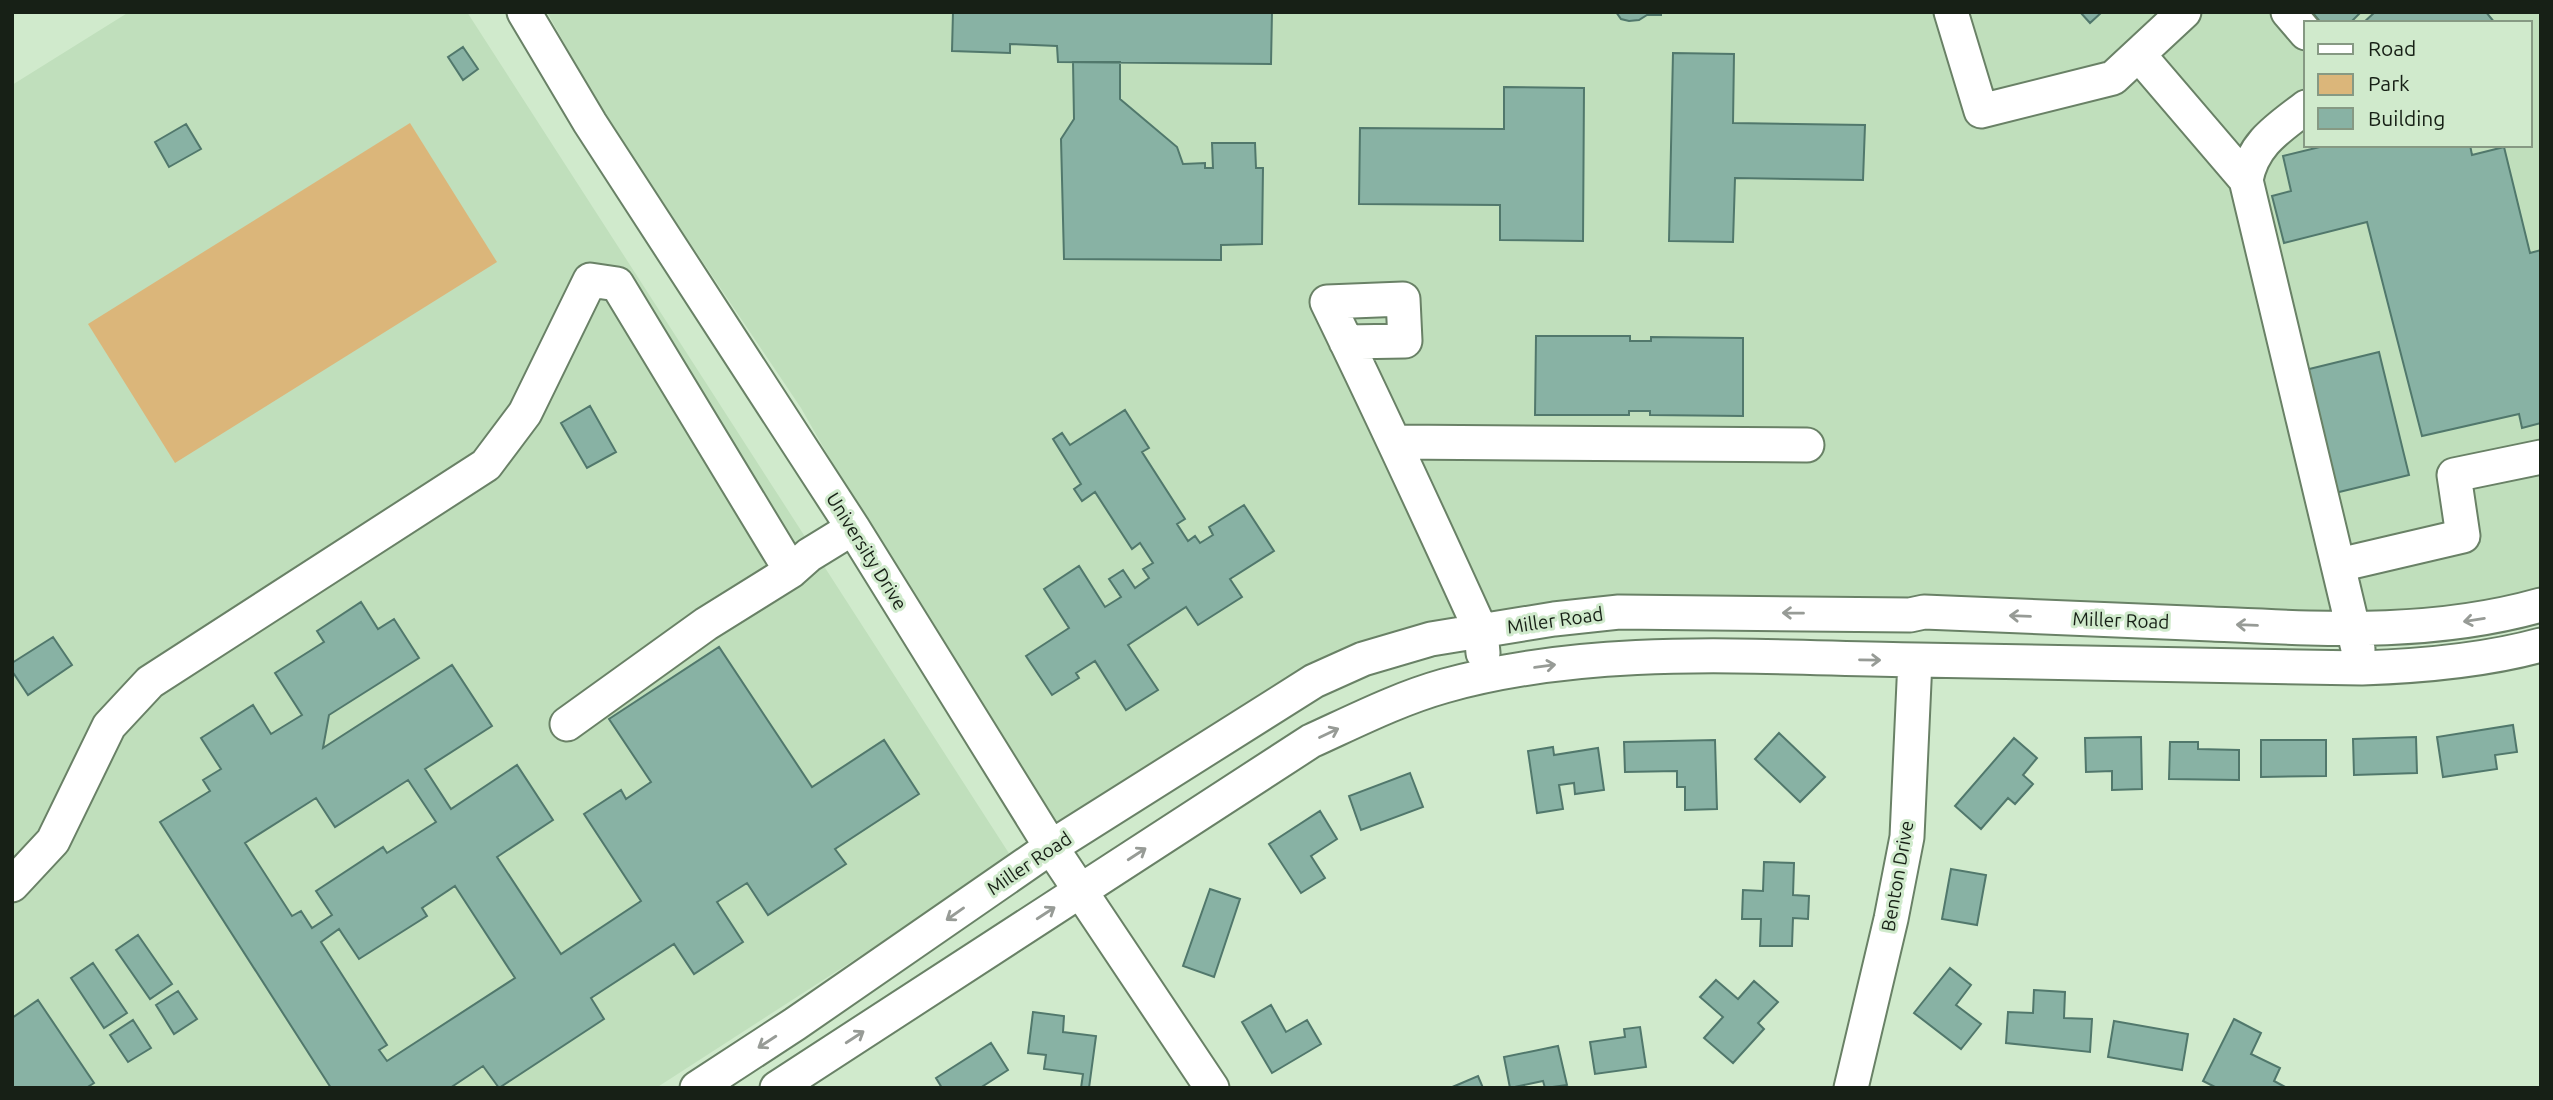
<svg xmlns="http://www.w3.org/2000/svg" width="2553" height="1100" font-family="Ubuntu,sans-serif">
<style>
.built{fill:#c0dfbc;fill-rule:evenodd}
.green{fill:#dbb67a}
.building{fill:#88b2a4;stroke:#51786c;stroke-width:2;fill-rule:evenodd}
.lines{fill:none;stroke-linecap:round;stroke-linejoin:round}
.minor-casing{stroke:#698166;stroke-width:37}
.minor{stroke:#fff;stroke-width:33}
.oneway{stroke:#979b96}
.labels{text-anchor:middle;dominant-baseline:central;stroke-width:6;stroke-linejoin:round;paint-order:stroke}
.street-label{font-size:19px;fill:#172016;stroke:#d0eacc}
</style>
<rect width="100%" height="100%" fill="#d0eacc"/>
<path class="built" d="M129,12H467L1012,858L656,1088H12V85Z
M547,12H2541V589L2454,608L2351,615L1904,609L1410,641L1051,847L801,408L602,112ZM2306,23H2530V145H2306Z"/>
<path class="green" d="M410,123L497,262L175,463L88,324Z"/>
<path class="building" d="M953,12H1272L1271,64L1058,62L1057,46L1010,44V53L952,51Z
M1616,12H1661V15H1647L1639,20L1629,21L1621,19Z
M2080,12H2102L2090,23Z
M2312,12H2361L2350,23H2321Z
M2375,12H2486L2495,23H2363Z
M463,47L478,69L463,80L448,57Z
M1673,53L1734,54L1733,123L1865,125L1863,180L1735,178L1733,242L1669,241Z
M1073,62H1120V99L1177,147L1183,164L1205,163V168H1213L1212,143H1255L1256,168H1263L1262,244L1221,245V260L1064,259L1061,139L1074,119Z
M1504,87L1584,88L1583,241L1500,240V205L1359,204L1360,128L1504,129Z
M186,124L201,149L169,167L155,142Z
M2328,145H2470L2472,155L2504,147L2530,253L2541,250V423L2522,428L2519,414L2422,436L2367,222L2284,243L2272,196L2291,191L2283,156Z
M1536,336H1630V341H1651V337L1743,338V416L1650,415V411H1629V415H1535Z
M2379,352L2409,475L2331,494L2301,371Z
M590,406L616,452L587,468L561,423Z
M1125,410L1149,448L1142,452L1185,519L1177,524L1188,541L1195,536L1200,543L1213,535L1209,527L1244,505L1274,551L1230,579L1242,597L1198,625L1186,607L1128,645L1158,690L1126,710L1095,661L1076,673L1079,678L1052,695L1026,656L1069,628L1044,589L1079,566L1105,607L1121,597L1109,579L1123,570L1135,588L1149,578L1143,569L1153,563L1140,543L1132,549L1095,492L1082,501L1074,489L1081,484L1053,439L1062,433L1070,445Z
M361,602L378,629L394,619L419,658L329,715L323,748L452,665L492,726L425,769L451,809L517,765L553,820L497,857L561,954L641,901L584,814L621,790L626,799L651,782L609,719L719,647L812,787L884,740L919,794L835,849L846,864L768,915L747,883L717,902L743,942L694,974L674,944L591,998L604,1019L499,1088L483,1066L450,1088H331L160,822L210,791L203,780L221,769L201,738L253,705L271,734L302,715L275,673L324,642L317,631ZM408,780L436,822L387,853L383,847L316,891L332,915L312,928L301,911L292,916L245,843L316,798L335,827ZM455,886L515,978L387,1061L379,1050L387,1045L321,942L339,929L359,959L427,916L422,908Z
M53,637L72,665L28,695L12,671V663Z
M2513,725L2517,752L2495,755L2497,769L2443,777L2437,737Z
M1779,733L1825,777L1800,802L1755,759Z
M2141,737L2142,789L2112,790V771L2086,772L2085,738Z
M2416,737L2417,773L2354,775L2353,739Z
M2014,738L2037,758L2023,775L2033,784L2015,804L2008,798L1981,829L1955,806Z
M1715,740L1717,809L1685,810V787H1677V771L1625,772L1624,742Z
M2261,740H2326V776L2261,777Z
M2170,742H2198V749L2239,750V780L2169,779Z
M1553,747L1554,755L1598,748L1604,790L1575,794L1574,783L1559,785L1563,809L1537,813L1528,751Z
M1410,773L1423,807L1361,830L1349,796Z
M1320,811L1337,839L1311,856L1325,878L1301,893L1269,844Z
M1764,862L1794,863L1793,895L1809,896L1808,919L1793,918L1792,946H1760L1761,919H1742L1743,890L1763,891Z
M1951,869L1986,875L1977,925L1942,919Z
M1210,889L1240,899L1214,977L1183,966Z
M138,935L172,984L150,999L116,950Z
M93,963L127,1013L104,1028L71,978Z
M1950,968L1971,985L1956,1005L1981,1024L1961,1049L1914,1013Z
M1716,980L1738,999L1754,981L1778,1002L1758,1023L1764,1029L1733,1063L1704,1038L1723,1017L1700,997Z
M2034,990L2065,992L2064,1018L2092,1019L2090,1052L2006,1043L2008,1012L2033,1013Z
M178,991L197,1019L174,1034L156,1005Z
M38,1000L94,1083L86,1088H12V1018Z
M1271,1005L1286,1032L1307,1020L1321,1044L1272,1073L1242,1022Z
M1033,1012L1064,1016L1063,1032L1096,1036L1089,1088H1081L1083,1074L1044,1069L1046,1055L1028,1053Z
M2234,1019L2261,1033L2251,1054L2280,1068L2274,1081L2287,1088H2217L2203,1081Z
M133,1020L151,1048L128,1062L110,1035Z
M2114,1021L2188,1034L2182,1070L2108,1057Z
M1640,1027L1646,1067L1595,1074L1590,1042L1625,1037L1624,1029Z
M991,1043L1008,1070L980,1088H942L936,1078Z
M1558,1046L1567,1085L1545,1088L1543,1081L1510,1088L1504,1057Z
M1478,1076L1483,1088H1450Z"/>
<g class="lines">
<g class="minor-casing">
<path id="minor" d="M524,12L590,123L853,528L1051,847L1212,1088
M1951,12L1981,111L2113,78L2184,12
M2288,12L2306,33
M2139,55L2246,180
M2306,107C2279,128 2253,143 2246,180L2358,649
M1346,342L1405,341L1403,299L1327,302C1380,411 1431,521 1481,631L1483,653
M1395,442L1807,445
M2339,565L2463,536L2454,475L2541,457
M567,724L706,624L791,571L809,555L853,528
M12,885L53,841L109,726L150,682L486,465L525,413L590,280L617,284L791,571
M697,1088L795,1024L1051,847L1314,681L1363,659L1431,639L1554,619L1619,612L1910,615L1924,612C2020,616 2116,620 2212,624C2324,629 2431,636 2541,605
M777,1088L1311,741C1355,721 1398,699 1444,686C1598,643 1761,658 1918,660C2066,663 2214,666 2362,668C2422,666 2483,661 2541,645
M1851,1088L1891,919L1907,837L1915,660"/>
</g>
<use href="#minor" class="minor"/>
</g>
<defs><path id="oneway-shaft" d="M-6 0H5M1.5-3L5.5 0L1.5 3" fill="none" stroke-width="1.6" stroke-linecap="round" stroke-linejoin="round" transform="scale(1.75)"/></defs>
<g class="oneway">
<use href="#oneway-shaft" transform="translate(1793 613) rotate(-179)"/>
<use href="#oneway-shaft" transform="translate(2020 616) rotate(-178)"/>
<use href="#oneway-shaft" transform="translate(2474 620) rotate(171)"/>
<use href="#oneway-shaft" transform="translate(2247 625) rotate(-178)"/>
<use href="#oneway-shaft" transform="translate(1870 660) rotate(1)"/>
<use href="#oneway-shaft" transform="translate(1545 666) rotate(-8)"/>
<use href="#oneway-shaft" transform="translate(1329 733) rotate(-25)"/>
<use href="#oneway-shaft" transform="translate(1137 854) rotate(-33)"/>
<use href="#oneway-shaft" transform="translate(1046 913) rotate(-33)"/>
<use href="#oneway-shaft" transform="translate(955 914) rotate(145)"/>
<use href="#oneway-shaft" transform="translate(855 1037) rotate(-33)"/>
<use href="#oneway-shaft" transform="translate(767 1042) rotate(147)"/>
</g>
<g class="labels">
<g class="street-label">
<text transform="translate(867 551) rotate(58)">University Drive</text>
<text transform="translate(1555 620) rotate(-8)">Miller Road</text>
<text transform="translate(2121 620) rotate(2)">Miller Road</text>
<text transform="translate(1029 863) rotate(-34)">Miller Road</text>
<text transform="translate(1897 876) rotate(-80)">Benton Drive</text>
</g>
</g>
<rect width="2553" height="1100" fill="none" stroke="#172016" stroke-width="28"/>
<rect x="2304" y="21" width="228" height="126" fill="#d0eacc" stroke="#869983" stroke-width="2"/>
<rect x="2318" y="44" width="35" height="10" fill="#ffffff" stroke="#869983" stroke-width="2"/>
<text x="2368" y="56" font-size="21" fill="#172016">Road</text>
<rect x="2318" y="74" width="35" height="21" fill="#dbb67a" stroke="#869983" stroke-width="2"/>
<text x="2368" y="91" font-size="21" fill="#172016">Park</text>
<rect x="2318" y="108" width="35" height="21" fill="#88b2a4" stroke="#869983" stroke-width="2"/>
<text x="2368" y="126" font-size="21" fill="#172016">Building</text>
</svg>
